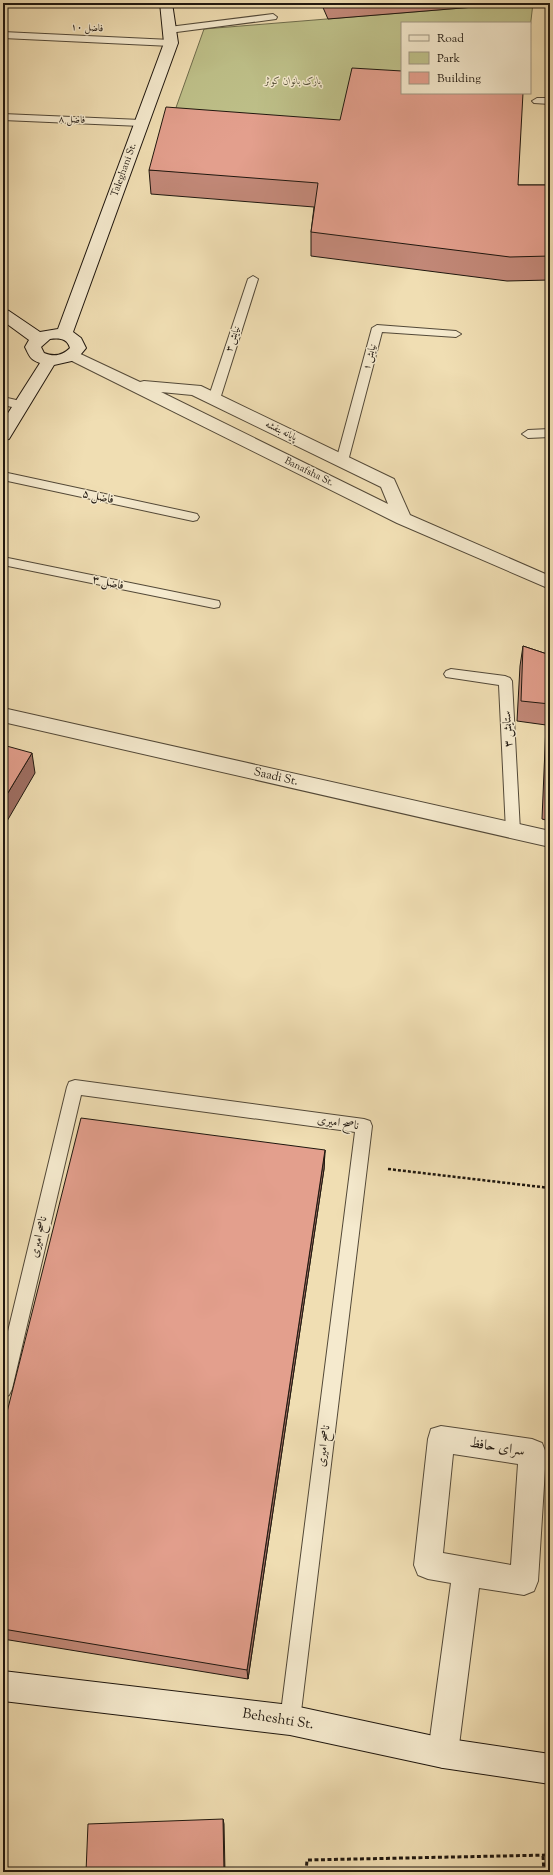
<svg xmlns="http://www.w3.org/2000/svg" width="553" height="1875" font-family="'Sorts Mill Goudy',Amiri,serif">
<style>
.green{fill:#bec089;stroke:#6e6c4c}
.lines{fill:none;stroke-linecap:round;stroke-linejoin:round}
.lane-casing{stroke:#534938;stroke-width:2}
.street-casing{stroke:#534938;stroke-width:2}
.secondary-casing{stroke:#1f170f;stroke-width:2}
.path-far1{stroke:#1f170f;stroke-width:2.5;stroke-dasharray:3 2;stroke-linecap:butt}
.path{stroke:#1f170f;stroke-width:3;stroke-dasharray:4 2.5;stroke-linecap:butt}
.lane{fill:#f5eace;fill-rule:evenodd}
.street{fill:#f5eace;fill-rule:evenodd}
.secondary{fill:#f5eace;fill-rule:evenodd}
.wall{fill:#c38979;stroke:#1f170f}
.shaded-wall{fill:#9f6f63;stroke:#1f170f}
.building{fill:#e39f8d;stroke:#1f170f}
.labels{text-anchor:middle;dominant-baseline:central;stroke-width:3;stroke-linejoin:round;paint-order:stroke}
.far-street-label{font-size:10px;fill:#1f170f;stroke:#f5eace}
.far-park-label{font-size:10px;font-style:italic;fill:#57523a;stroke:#f5eace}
.street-label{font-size:12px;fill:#1f170f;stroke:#f5eace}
.near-street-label{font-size:14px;fill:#1f170f;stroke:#f5eace}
</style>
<rect width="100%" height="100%" fill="#f0deb3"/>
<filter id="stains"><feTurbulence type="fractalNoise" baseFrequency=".005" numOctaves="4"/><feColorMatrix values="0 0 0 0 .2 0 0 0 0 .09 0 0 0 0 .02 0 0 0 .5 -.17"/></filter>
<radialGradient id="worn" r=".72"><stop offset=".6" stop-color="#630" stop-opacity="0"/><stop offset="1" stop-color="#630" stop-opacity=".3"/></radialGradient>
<path class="green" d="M523,3H533L530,29V23H402V93L339,144L168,130L204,29Z"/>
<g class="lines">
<g class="lane-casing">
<path id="lane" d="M273,14L277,17L276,19L169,33L165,30L169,27Z
M3,32L171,40L176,43L171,46L3,38Z
M537,98H550V104L534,103L532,101Z
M3,114L141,120L146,123L141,126L3,120Z
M253,276L258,279L220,399L218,402H210L208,399L248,279Z
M377,325L456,331L461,334L456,337L382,332L348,461L342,465L336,461L372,328Z
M3,397L25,402L27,405L21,409L3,405Z
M550,429V437L528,438L522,434L528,430Z
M3,472L193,513L197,514L199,517L197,520L193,521L3,480Z
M3,557L214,600L219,601L220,604L219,607L214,608L3,565Z
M451,669L505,676L510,678L512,681L520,831L518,835L513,837L508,835L506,831L499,685L446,677L444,674L446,671Z
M75,1080L364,1119L370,1121L372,1126L300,1720L297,1727L290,1730L283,1727L280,1720L355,1132L81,1095L12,1389L9,1395L3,1398V1352L67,1087L69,1082Z"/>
</g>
<g class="street-casing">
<path id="street" d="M72,350L140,382L144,381L201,386L394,479L410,515L550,576V589L397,523L66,358L64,355L66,352ZM161,392L192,395L381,487L388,504Z
M3,708L550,831V847L3,722Z
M441,1426L532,1439L542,1443L546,1453L538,1581L534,1591L524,1595L479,1588L458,1753L454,1764L443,1768L432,1764L428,1753L451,1583L428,1579L418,1575L414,1565L428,1439L431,1429ZM453,1454L518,1464L511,1565L443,1553Z"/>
</g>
<g class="secondary-casing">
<path id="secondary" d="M160,3H172L178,43L73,332L81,338L86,348L76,360L54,365L9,439L3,440V421L40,363C30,360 29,355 25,347L29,340L3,321V309L9,311L40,332L58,329L164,43ZM50,339C59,338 67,338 70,348C62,356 54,357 44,353L41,347Z
M3,1671L290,1705L443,1738L550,1754V1784L443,1768L290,1735L3,1701Z"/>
</g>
<path class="path-far1" d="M388,1169L550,1188"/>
<path class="path" d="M543,1856L544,1872
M306,1872L307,1860L550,1855"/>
<use href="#lane" class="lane"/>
<use href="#street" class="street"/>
<use href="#secondary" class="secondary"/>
</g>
<path class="wall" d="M321,3H523L328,19Z
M149,170L518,185H550V280L507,281L311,256V232L314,207L151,194Z
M523,646L550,655V821L542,819L546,725L517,721L520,666Z
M325,1150L324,1169L248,1679L3,1639V1428Z"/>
<path class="shaded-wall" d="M32,753L35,773L3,828V801Z
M325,1150L324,1169L248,1679L247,1670Z
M223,1819L224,1824L225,1872H224Z"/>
<path class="building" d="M352,68L402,71V93H523L518,185H550V256L510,257L311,232L318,183L149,170L166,107L340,120Z
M523,646L550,655V704L521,701Z
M550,712V800L547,799Z
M3,745L32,753L3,801Z
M81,1118L325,1150L247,1670L3,1629V1428Z
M223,1819L224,1872H86L88,1824Z"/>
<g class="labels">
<g class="far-street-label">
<text transform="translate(87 28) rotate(3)">فاضل ۱۰</text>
<text transform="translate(72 120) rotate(2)">فاضل ۸</text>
<text transform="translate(124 170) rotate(-70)">Taleghani St.</text>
<text transform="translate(233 339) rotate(-72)">نیایش ۳</text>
<text transform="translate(370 357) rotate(-75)">نیایش ۱</text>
<text transform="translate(281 431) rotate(26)">پایانه بنفشه</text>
<text transform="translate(309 472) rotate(26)">Banafsha St.</text>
</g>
<g class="far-park-label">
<text x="293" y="81">پارک بانوان کوثر</text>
</g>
<g class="street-label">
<text transform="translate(98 497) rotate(12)">فاضل ۵</text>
<text transform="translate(108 583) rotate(12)">فاضل ۳</text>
<text transform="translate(508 729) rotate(-93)">ستایش ۳</text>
<text transform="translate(276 777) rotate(13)">Saadi St.</text>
<text transform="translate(338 1123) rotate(9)">ناصح امیری</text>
<text transform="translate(39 1237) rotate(-77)">ناصح امیری</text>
<text transform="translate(324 1446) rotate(-83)">ناصح امیری</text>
</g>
<g class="near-street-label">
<text transform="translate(497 1448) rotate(9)">سرای حافظ</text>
<text transform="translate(278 1720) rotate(9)">Beheshti St.</text>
</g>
</g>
<rect width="553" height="1875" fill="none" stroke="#f0deb3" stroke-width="16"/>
<rect x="4" y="4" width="545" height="1867" fill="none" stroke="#1f170f" stroke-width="2"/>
<rect x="8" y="8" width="537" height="1859" fill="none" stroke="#1f170f"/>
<rect x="401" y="22" width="130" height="72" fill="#f5eace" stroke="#9f9682"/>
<rect x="409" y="35" width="20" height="6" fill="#f5eace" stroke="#9f9682"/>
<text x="437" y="42" font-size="12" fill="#1f170f">Road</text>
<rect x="409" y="52" width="20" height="12" fill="#bec089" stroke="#9f9682"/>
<text x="437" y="62" font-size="12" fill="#1f170f">Park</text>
<rect x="409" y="72" width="20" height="12" fill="#e39f8d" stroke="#9f9682"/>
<text x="437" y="82" font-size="12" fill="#1f170f">Building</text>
<rect width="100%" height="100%" filter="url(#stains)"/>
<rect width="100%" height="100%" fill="url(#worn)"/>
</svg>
